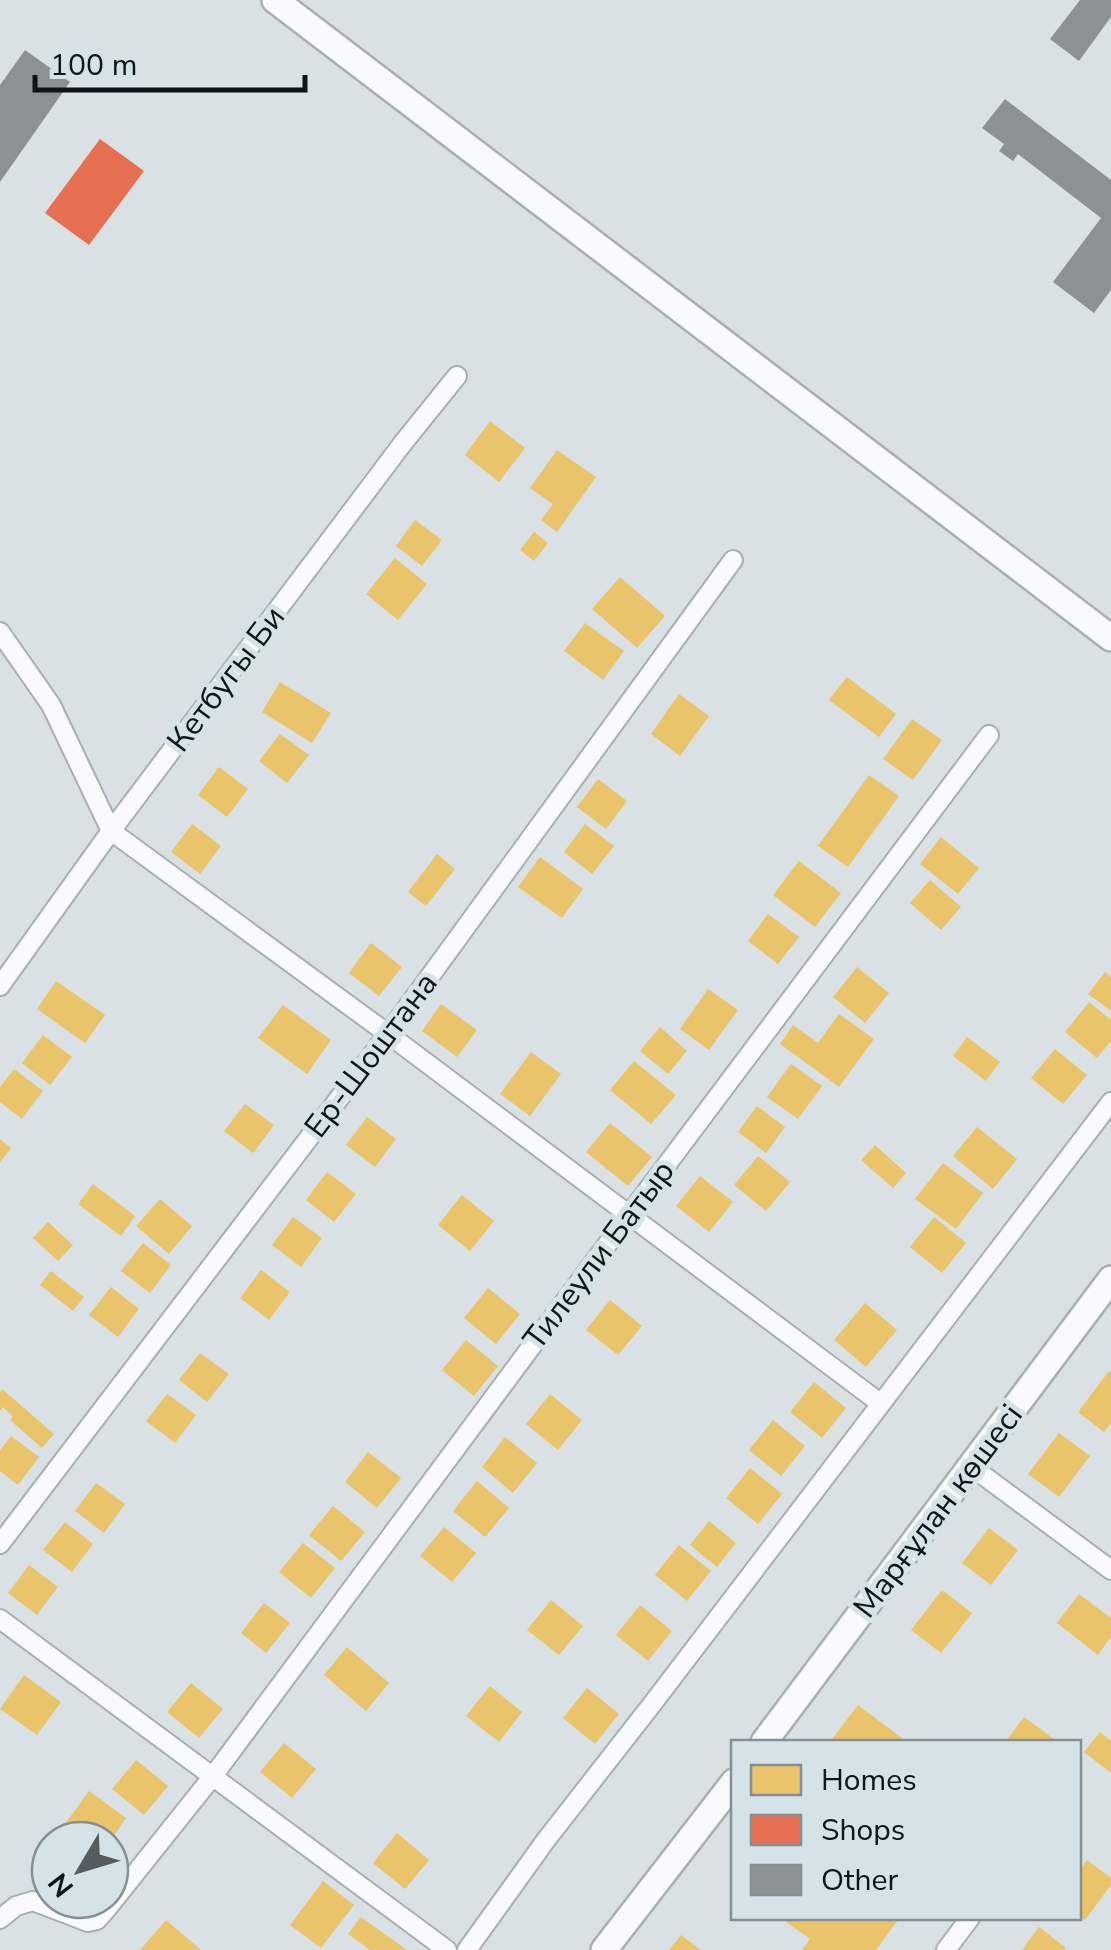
<svg xmlns="http://www.w3.org/2000/svg" width="1111" height="1950" font-family="'Nunito Sans',sans-serif">
<style>
.homes{fill:#e9c46a}
.shops{fill:#e76f51}
.building{fill:#8c9294}
.lines{fill:none;stroke-linecap:round;stroke-linejoin:round}
.street-casing{stroke:#a9afb1;stroke-width:22}
.secondary-casing{stroke:#a9afb1;stroke-width:30}
.street{stroke:#f9fafb;stroke-width:18}
.secondary{stroke:#f9fafb;stroke-width:25}
.labels{text-anchor:middle;dominant-baseline:central;stroke-width:10;stroke-linejoin:round;paint-order:stroke}
.street-label{font-size:32px;fill:#0f1415;stroke:#d5e3e8}
</style>
<rect width="100%" height="100%" fill="#d9e1e4"/>
<path class="homes" d="M490,421L525,448L499,482L465,455Z
M557,450L596,477L557,532L541,520L553,504L530,488Z
M415,520L442,540L422,566L396,546Z
M534,532L548,543L534,561L520,550Z
M395,558L427,584L398,620L366,594Z
M620,577L665,616L637,648L592,609Z
M585,623L624,651L603,680L564,651Z
M847,677L896,714L879,737L829,700Z
M280,682L331,713L312,743L262,712Z
M679,694L709,716L680,756L651,734Z
M912,719L942,740L913,780L883,759Z
M280,734L309,755L287,783L259,761Z
M219,767L248,789L227,817L198,795Z
M869,775L899,796L848,867L818,846Z
M598,779L627,801L606,829L577,807Z
M192,824L221,846L200,874L171,852Z
M585,824L614,846L592,874L564,852Z
M941,837L979,868L958,894L920,864Z
M437,854L455,869L426,906L408,892Z
M540,857L583,889L562,918L518,887Z
M799,861L841,893L815,927L773,895Z
M930,880L961,907L941,930L910,903Z
M768,914L799,937L778,964L748,941Z
M371,943L402,967L379,996L349,973Z
M857,967L889,993L865,1023L833,997Z
M1105,972L1111,977V1011L1088,994Z
M56,981L105,1015L85,1043L37,1009Z
M708,989L738,1010L709,1050L680,1029Z
M1089,1002L1111,1020V1041L1097,1058L1065,1032Z
M441,1004L477,1030L457,1057L422,1031Z
M283,1005L331,1040L307,1074L258,1038Z
M839,1014L874,1039L839,1087L780,1044L793,1025L818,1043Z
M660,1027L687,1051L668,1074L640,1051Z
M43,1035L72,1057L50,1085L22,1063Z
M967,1037L1000,1062L986,1081L953,1056Z
M1055,1049L1087,1075L1063,1104L1031,1078Z
M531,1052L561,1074L530,1116L500,1094Z
M634,1061L676,1095L651,1124L610,1090Z
M791,1064L822,1086L798,1119L767,1097Z
M14,1069L43,1091L22,1119L0,1102V1087Z
M245,1104L274,1125L253,1153L224,1131Z
M757,1106L785,1127L766,1153L738,1132Z
M367,1117L396,1139L375,1167L346,1145Z
M610,1123L652,1157L628,1186L586,1152Z
M977,1127L1017,1159L993,1189L953,1156Z
M0,1139L11,1148L0,1162Z
M875,1145L906,1173L893,1188L861,1160Z
M758,1156L790,1182L766,1211L734,1185Z
M943,1163L983,1193L956,1229L915,1199Z
M327,1172L356,1194L334,1222L306,1200Z
M700,1176L733,1202L709,1232L676,1206Z
M93,1184L135,1216L121,1236L78,1204Z
M462,1195L494,1221L470,1251L438,1225Z
M160,1199L192,1226L169,1254L136,1226Z
M293,1217L322,1238L301,1267L272,1245Z
M934,1217L966,1243L942,1273L910,1247Z
M48,1222L73,1245L58,1261L33,1238Z
M143,1243L171,1265L150,1293L121,1271Z
M261,1270L290,1292L269,1320L240,1298Z
M51,1271L84,1297L73,1311L40,1285Z
M111,1287L139,1309L118,1337L89,1315Z
M488,1288L520,1314L496,1344L464,1318Z
M610,1300L642,1326L618,1355L586,1330Z
M865,1303L897,1330L866,1367L834,1340Z
M466,1340L498,1366L474,1396L442,1370Z
M200,1353L229,1374L207,1402L179,1380Z
M1109,1371L1111,1373V1423L1104,1432L1078,1412Z
M814,1382L846,1408L822,1438L790,1412Z
M2,1389L54,1434L42,1448L10,1420L13,1417L3,1407L0,1411V1392Z
M167,1394L196,1415L175,1443L146,1421Z
M550,1394L582,1420L558,1450L526,1424Z
M773,1420L805,1446L781,1476L749,1450Z
M1059,1433L1090,1456L1059,1497L1028,1474Z
M11,1436L39,1457L18,1485L0,1471V1450Z
M505,1437L537,1463L513,1493L482,1467Z
M368,1452L401,1478L377,1508L345,1482Z
M750,1468L782,1494L758,1524L726,1498Z
M477,1481L509,1508L485,1537L453,1511Z
M96,1483L125,1504L104,1533L75,1511Z
M333,1506L365,1532L341,1561L309,1535Z
M709,1521L736,1543L717,1567L690,1545Z
M65,1522L93,1544L72,1572L43,1550Z
M444,1527L476,1553L452,1582L420,1556Z
M989,1528L1018,1550L991,1585L962,1563Z
M303,1543L335,1568L311,1598L279,1572Z
M679,1545L711,1571L687,1601L655,1575Z
M29,1565L58,1587L37,1615L8,1593Z
M942,1590L972,1613L941,1653L911,1630Z
M1079,1594L1111,1618V1637L1098,1655L1057,1623Z
M551,1600L583,1626L559,1655L527,1630Z
M264,1603L290,1623L266,1653L241,1633Z
M640,1605L672,1631L648,1661L616,1635Z
M347,1647L389,1683L366,1711L324,1675Z
M24,1675L61,1702L37,1735L0,1709Z
M191,1683L223,1709L199,1738L167,1712Z
M490,1686L522,1712L499,1742L466,1716Z
M587,1688L619,1714L595,1744L563,1718Z
M858,1705L902,1738L899,1742H830Z
M1024,1717L1058,1742H1005Z
M1100,1732L1111,1741V1773L1084,1752Z
M284,1743L316,1769L292,1798L260,1772Z
M136,1760L168,1786L144,1815L112,1789Z
M89,1791L126,1818L111,1840H87L65,1824Z
M397,1833L429,1860L405,1889L373,1863Z
M1087,1860L1111,1878V1885L1085,1920L1078,1915V1872Z
M323,1881L354,1905L321,1948L290,1925Z
M361,1917L407,1950H370L348,1934Z
M781,1918L836,1919L894,1918L898,1920L876,1950H802L810,1939Z
M166,1920L201,1950H140Z
M1039,1927L1066,1948L1064,1950H1022Z
M681,1935L701,1950H669Z"/>
<path class="shops" d="M100,139L144,171L89,245L45,213Z"/>
<path class="building" d="M1080,0H1111V17L1079,61L1050,39Z
M25,50L70,82L0,182V85Z
M1005,99L1111,180V290L1094,313L1053,282L1101,218L1018,154L1013,161L999,151L1004,144L982,128Z"/>
<g class="lines">
<g class="street-casing">
<path id="street" d="M0,632L51,705L111,831L388,1034L880,1403
M0,986L111,831L403,443L457,376
M972,1467L1111,1570
M0,1544L388,1034L733,560
M0,1619L447,1950
M0,1919L16,1906L33,1901L88,1922L97,1920L106,1910L213,1776L629,1215L989,735
M467,1950L546,1840L653,1703L1111,1102
M946,1950L970,1918"/>
</g>
<g class="secondary-casing">
<path id="secondary" d="M275,0L1111,638
M764,1742L1111,1279
M604,1950L734,1782"/>
</g>
<use href="#street" class="street"/>
<use href="#secondary" class="secondary"/>
</g>
<g class="labels">
<g class="street-label">
<text transform="translate(226 679) rotate(-53)">Кетбугы Би</text>
<text transform="translate(371 1055) rotate(-53)">Ер-Шоштана</text>
<text transform="translate(599 1255) rotate(-53)">Тилеули Батыр</text>
<text transform="translate(938 1511) rotate(-53)">Марғұлан көшесі</text>
</g>
</g>
<rect x="731" y="1740" width="350" height="180" fill="#d5e3e8" stroke="#869094" stroke-width="2.5"/>
<rect x="751" y="1765" width="50" height="30" fill="#e9c46a" stroke="#869094" stroke-width="2.5"/>
<text x="821" y="1790" font-size="30" fill="#0f1415">Homes</text>
<rect x="751" y="1815" width="50" height="30" fill="#e76f51" stroke="#869094" stroke-width="2.5"/>
<text x="821" y="1840" font-size="30" fill="#0f1415">Shops</text>
<rect x="751" y="1865" width="50" height="30" fill="#8c9294" stroke="#869094" stroke-width="2.5"/>
<text x="821" y="1890" font-size="30" fill="#0f1415">Other</text>
<g transform="translate(80 1870) rotate(232)"><circle r="48" fill="#d5e3e8" stroke="#869094" stroke-width="2.5"/>
<path d="M0-8L18 38L0 25L-18 38Z" fill="#565c5d"/>
<text y="-15" font-size="28" font-weight="bold" text-anchor="middle" fill="#0f1415">N</text>
</g>
<path d="M35 75v15h270v-15" fill="none" stroke="#0f1415" stroke-width="5"/>
<text x="50" y="75" font-size="30" fill="#0f1415" stroke="#d5e3e8" stroke-width="8" paint-order="stroke">100 m</text>
</svg>
